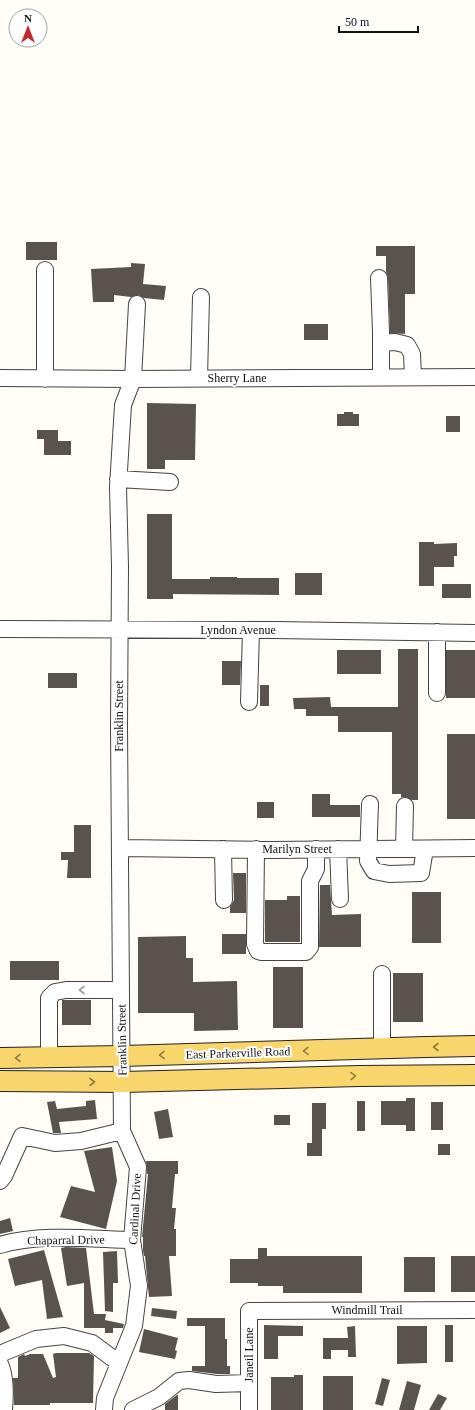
<svg xmlns="http://www.w3.org/2000/svg" width="475" height="1410" font-family="'Times New Roman',serif">
<style>
.building{fill:#5a524d}
.lines{fill:none;stroke-linecap:round;stroke-linejoin:round}
.minor-casing{stroke:#444;stroke-width:18}
.major-casing{stroke:#222;stroke-width:22}
.minor{stroke:#fff;stroke-width:16}
.major{stroke:#f9d66b;stroke-width:20}
.oneway{stroke:#a0a0a0}
.oneway2{stroke:#917d42}
.labels{text-anchor:middle;dominant-baseline:central;stroke-width:4;stroke-linejoin:round;paint-order:stroke}
.street-label{font-size:12px;fill:#111;stroke:#fff}
</style>
<rect width="100%" height="100%" fill="#fffdf5"/>
<path class="building" d="M26,242H57V260H26Z
M376,246H415V294H405V334L390,333L388,278L386,272V256H376Z
M131,263L145,264L143,284L166,286L164,300L144,298L138,295L131,297L114,295V302H93L91,269L131,267Z
M304,324H328V340H304Z
M147,403L196,404L195,460H165V469H147Z
M344,412H353V414H359V426H337V414H344Z
M446,416H460V432H446Z
M37,430H58V441H71V455H44V439H37Z
M147,514H172V579H210V577H237V578H279V595L173,594V599H147Z
M419,542H434V544L457,543V556H454V567H434V586H419Z
M295,573H322V595H295Z
M442,584H471V598H442Z
M398,649H418V800H412L406,797H401V794H392V732H338V716H306V709H294L293,698L330,697L331,707H398Z
M337,650H381V674H337Z
M446,650H475V698H446Z
M222,661H241L240,685H222Z
M48,673H77V688H48Z
M260,685H269V706H260Z
M447,734H475V819H447Z
M312,794H330V805H360V817H312Z
M257,802H274V818H257Z
M74,825H91V878H67L68,860H61V852H74Z
M233,873H246V913H230V907L234,900Z
M320,885H330L332,915L361,914V947H319Z
M412,892H441V943H412Z
M287,896H300V942H265V900H287Z
M222,934H246V954H222Z
M186,936V958H193V982L237,981L238,1030L194,1031V1013H138V937Z
M10,961H59V980H10Z
M273,967H303V1028H273Z
M393,973H423V1022H393Z
M62,1000H91V1025H62Z
M406,1098H415V1131H406V1125H381V1101H406Z
M95,1100L97,1119L59,1122L61,1133H53L47,1102L55,1101L57,1109L86,1106V1101Z
M357,1101H365V1131H357Z
M431,1102H443V1130H431Z
M312,1103H326V1129H322V1156H307V1143H312Z
M168,1109L173,1137L159,1139L154,1112Z
M274,1115H290V1125H274Z
M438,1144H450V1155H438Z
M112,1147L117,1181L106,1229L60,1217L71,1186L95,1192L84,1151Z
M146,1161H178V1174H175L172,1208H176L174,1229H176V1256H169L172,1296L149,1297L145,1256H144L143,1251V1237H142L148,1174H147Z
M10,1218L13,1231L0,1234V1221Z
M66,1247L86,1248L94,1314H106L105,1320L124,1324L123,1328H113V1333H105V1328H84V1283L67,1286L61,1248Z
M258,1248H267V1256H362V1293H283V1286H258V1283H230V1259H258Z
M44,1250L63,1317L47,1319L42,1280L15,1286L8,1259Z
M117,1251L118,1283H113V1312L105,1311L103,1252Z
M451,1256H475V1292H451Z
M404,1257H435V1292H404Z
M0,1307L10,1328L0,1333Z
M152,1308L177,1311L176,1319L151,1316Z
M187,1318H225V1339H227V1366H230V1374H217L192,1371V1366H205V1326H187Z
M264,1325L303,1326V1336H278V1359H264Z
M445,1325H453V1362H445Z
M355,1326L356,1357H348V1350H331V1359H323V1338H348L347,1327Z
M397,1326H427V1363L397,1364Z
M144,1329L178,1338L175,1350L177,1351L175,1359L139,1352Z
M56,1353H89L94,1356L93,1403H50V1405H14L13,1378H18V1357L24,1354L25,1356L30,1354H43L53,1378L56,1377L53,1354Z
M294,1375H303V1410H271V1377H294Z
M323,1376H353V1410H323Z
M382,1378L390,1380L383,1406L375,1404Z
M407,1381L421,1385L414,1410H399Z
M438,1394L447,1398L440,1410H429Z
M177,1395H178V1410H165V1404Z"/>
<g class="lines">
<g class="minor-casing">
<path id="minor" d="M45,270V379
M379,278L381,332V377
M381,343L395,342L407,345L412,354L413,377
M0,378L133,379L475,377
M199,378L201,297
M118,479L170,482
M0,629L274,630L475,633
M437,693V632
M249,702L251,630
M370,804L368,861L374,871L389,874L421,873L425,849
M120,848L271,850L475,848
M223,849L224,900
M256,849L255,944L258,951L261,952H306L310,947V881L316,869V849
M338,849L340,899
M404,849L405,806
M382,974V1048
M49,1058V998L55,992L66,990H121
M122,1131L119,726L120,566L118,487L123,405L133,379L137,304
M0,1181L4,1176L22,1136L55,1143L81,1141L122,1131L138,1167L132,1240L139,1286L134,1326L105,1398L104,1410
M0,1245C39,1233 91,1239 132,1240
M0,1354L36,1339L64,1336L92,1343L119,1363
M0,1364C6,1378 5,1395 4,1410
M133,1410L159,1397L179,1381L189,1380L216,1384L249,1383
M249,1410V1311L475,1310"/>
</g>
<g class="major-casing">
<path id="major" d="M0,1058L122,1056L426,1047L475,1046
M0,1081L123,1082L359,1076L475,1075"/>
</g>
<use href="#minor" class="minor"/>
<use href="#major" class="major"/>
</g>
<defs><path id="oneway-chevron" d="M-2-3.5L2.5 0L-2 3.5" fill="none" stroke-width="1.6" stroke-linecap="round" stroke-linejoin="round"/></defs>
<use class="oneway" href="#oneway-chevron" transform="translate(82 990) rotate(-180)"/>
<g class="oneway2">
<use href="#oneway-chevron" transform="translate(436 1047) rotate(180)"/>
<use href="#oneway-chevron" transform="translate(306 1051) rotate(178)"/>
<use href="#oneway-chevron" transform="translate(162 1055) rotate(178)"/>
<use href="#oneway-chevron" transform="translate(18 1058) rotate(179)"/>
<use href="#oneway-chevron" transform="translate(353 1076) rotate(-1)"/>
<use href="#oneway-chevron" transform="translate(92 1082)"/>
</g>
<g class="labels">
<g class="street-label">
<text x="237" y="378">Sherry Lane</text>
<text x="238" y="630">Lyndon Avenue</text>
<text transform="translate(119 716) rotate(-90)">Franklin Street</text>
<text x="297" y="849">Marilyn Street</text>
<text transform="translate(122 1040) rotate(-91)">Franklin Street</text>
<text transform="translate(238 1053) rotate(-2)">East Parkerville Road</text>
<text transform="translate(135 1209) rotate(-87)">Cardinal Drive</text>
<text transform="translate(66 1240) rotate(-1)">Chaparral Drive</text>
<text x="367" y="1310">Windmill Trail</text>
<text transform="translate(249 1355) rotate(-90)">Janeil Lane</text>
</g>
</g>
<g transform="translate(28 28)"><circle r="19" fill="#ffffff" stroke="#a0a0a0"/>
<path d="M0-3L7 15L0 10L-7 15Z" fill="#c4262e"/>
<text y="-6" font-size="11" font-weight="bold" text-anchor="middle" fill="#111111">N</text>
</g>
<path d="M339 26v6h79v-6" fill="none" stroke="#111111" stroke-width="2"/>
<text x="345" y="26" font-size="12" fill="#111111" stroke="#ffffff" stroke-width="3" paint-order="stroke">50 m</text>
</svg>
